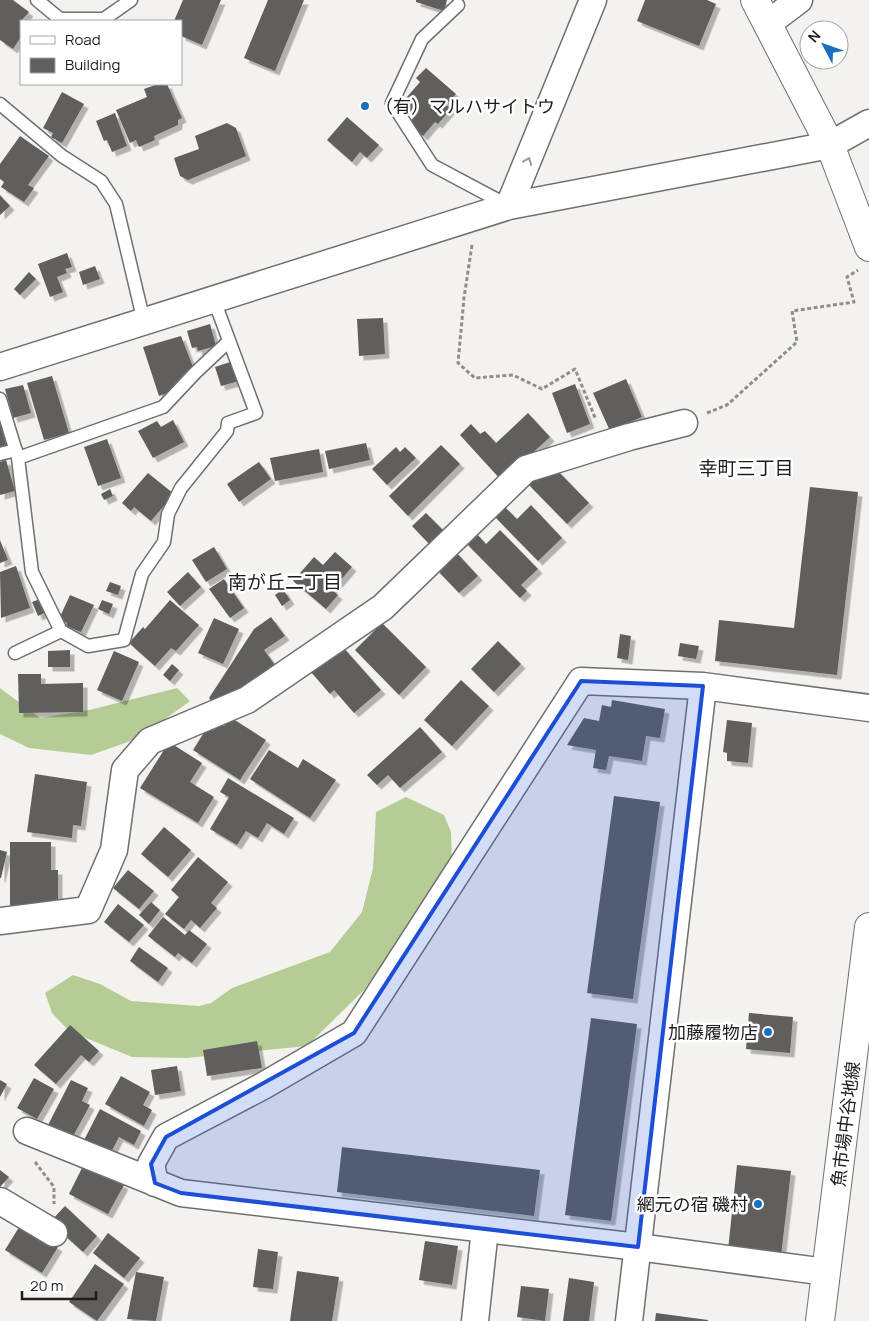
<svg xmlns="http://www.w3.org/2000/svg" width="869" height="1321" font-family="Manrope,'Noto Sans JP',sans-serif">
<style>
.forest{fill:#b5cd95}
.building{fill:#605f5d;filter:url(#shadow)}
.lines{fill:none;stroke-linecap:round;stroke-linejoin:round}
.lane-casing{stroke:#716f6d;stroke-width:15}
.street-casing{stroke:#716f6d;stroke-width:29}
.secondary-casing{stroke:#716f6d;stroke-width:30}
.path{stroke:#8f8e8c;stroke-width:3;stroke-dasharray:4 2.5;stroke-linecap:butt}
.lane{stroke:#fff;stroke-width:12}
.street{stroke:#fff;stroke-width:26}
.secondary{stroke:#fff;stroke-width:28}
.oneway{stroke:#9a9999}
.marked{fill:#1d4ed8;fill-opacity:0.2;stroke:#1d4ed8;stroke-width:4;stroke-linejoin:round}
.poi-dot{fill:#1870be;stroke:#fff;stroke-width:2}
.labels{text-anchor:middle;dominant-baseline:central;stroke-width:5;stroke-linejoin:round;paint-order:stroke}
.poi-label{font-size:18px;fill:#1e1d1c;stroke:#fff;text-anchor:end}
.street-label{font-size:18px;fill:#1e1d1c;stroke:#fff}
.neighbourhood-label{font-size:19px;fill:#1e1d1c;stroke:#fff}
</style>
<defs>
<filter id="shadow"><feDropShadow dx="4.5" dy="4.5" stdDeviation="0" flood-color="#0004"/></filter>
</defs>
<rect width="100%" height="100%" fill="#f4f2ef"/>
<path class="forest" d="M0,688L40,718L89,710L177,688L190,701L139,738L91,755L29,748L0,734Z
M406,797L444,815L451,832L452,865L364,990L307,1046L187,1058L132,1057L69,1031L52,1013L45,993L73,975L100,984L131,1001L199,1006L211,1003L232,988L330,952L362,912L373,868L376,812Z"/>
<path class="building" d="M0,0H13L29,12L21,21V37L13,49L0,40Z
M183,0H221L202,45L181,36V21H174Z
M268,0H304L275,71L244,58Z
M416,0H447L444,11L416,2Z
M645,0H707L716,4L699,46L637,21Z
M426,68L456,94L446,105L451,109L438,124L435,122L423,136L409,123L414,117L403,107L409,100L406,98L420,82L416,78Z
M158,84H167L182,118L178,120V125L154,136L155,140L139,147L136,140L130,143L116,110L147,97L144,89Z
M62,92L84,104L62,143L51,137L53,133L43,128Z
M115,113L127,146L112,152L107,140L104,141L96,121Z
M347,117L379,145L367,158L360,152L352,162L327,140Z
M227,123L236,128L246,156L188,180L180,176L174,158L199,149L195,136Z
M20,136L49,156L28,185L34,188L24,202L1,187L4,182L0,179V164Z
M0,195L10,206L0,215Z
M67,253L72,267L65,269L67,273L57,277L63,292L50,297L38,264Z
M95,266L100,279L83,285L79,272Z
M29,272L36,279L20,295L14,289Z
M383,318L385,354L359,356L357,319Z
M210,324L216,346L198,351L197,347L192,348L187,331Z
M181,336L193,367L170,392L159,396L143,347Z
M233,361L239,381L221,386L215,367Z
M52,376L69,433L44,440L27,383Z
M626,379L642,417L610,431L593,393Z
M575,384L590,424L567,433L552,393Z
M23,385L31,413L13,418L5,389Z
M528,413L550,437L502,481L460,435L471,424L480,434L485,431L496,443Z
M173,420L184,442L153,458L138,431L157,421L161,427Z
M0,423L7,448L0,449Z
M107,439L121,478L98,486L84,447Z
M366,443L370,460L329,469L325,451Z
M441,445L460,464L408,516L389,496Z
M396,447L400,452L405,447L416,458L387,485L372,469Z
M319,449L323,472L275,481L270,458Z
M6,460L15,491L0,495V462Z
M259,462L271,479L239,502L227,484Z
M545,467L553,475L557,470L589,503L567,524L528,484Z
M148,473L174,494L151,521L134,507L131,511L122,503Z
M810,487L858,492L837,675L715,661L719,620L794,628Z
M110,489L113,496L104,500L101,494Z
M531,505L562,538L538,561L495,517L505,507L517,519Z
M426,513L446,533L432,547L412,526Z
M500,530L538,569L521,585L527,591L520,598L465,542L475,532L486,544Z
M0,540L8,560L0,563Z
M214,547L227,569L206,582L192,560Z
M455,551L478,576L459,593L436,569Z
M335,552L352,567L332,590L338,595L326,609L293,581L314,557L323,565Z
M16,566L30,608L1,618L0,572Z
M188,572L201,587L180,606L167,592Z
M224,579L244,608L230,618L209,589Z
M110,582L121,586L118,595L106,591Z
M283,589L290,600L282,606L275,595Z
M70,595L94,605L81,632L66,626L67,623L59,619Z
M40,599L46,612L38,616L32,602Z
M102,600L113,604L109,614L98,609Z
M170,600L199,625L176,651L171,648L155,666L129,643L143,627L145,629Z
M271,617L285,636L264,650L275,665L216,707L209,698L254,629Z
M214,618L239,629L223,664L198,653Z
M382,623L426,667L399,695L355,650Z
M620,634L631,636L628,660L617,658Z
M498,641L521,664L494,692L471,669Z
M680,643L699,646L696,659L678,656Z
M341,645L381,690L354,713L334,690L330,694L311,672Z
M70,650V667H48V651Z
M114,651L139,662L122,701L97,690Z
M172,664L179,670L170,681L163,675Z
M18,674H41V684L83,683V712L19,713Z
M461,680L489,706L452,746L424,720Z
M612,700L665,709L660,738L646,736L642,761L609,756L606,770L593,768L596,750L567,745L584,718L599,721L602,705L611,707Z
M230,717L266,740L240,780L193,750L208,726L214,730L219,723L224,726Z
M727,720L752,723L748,763L727,761V753L723,752Z
M420,727L442,752L400,788L388,775L377,785L367,775Z
M169,742L202,763L190,782L214,797L198,823L140,788Z
M269,750L298,768L303,759L336,780L310,818L250,779Z
M35,774L87,782L81,826L73,825L72,838L27,832Z
M228,778L294,818L284,834L267,823L258,838L246,831L237,845L210,829L229,797L220,792Z
M614,796L660,802L633,999L587,993Z
M164,827L191,850L168,877L141,854Z
M10,842H51V870H58V905H10Z
M0,850L7,852L1,878H0Z
M198,857L228,882L211,903L217,908L200,928L191,920L184,929L165,914L179,897L171,890Z
M128,870L154,891L139,909L113,888Z
M151,902L160,910L149,924L139,915Z
M118,904L144,925L129,942L104,922Z
M163,917L185,935L189,930L207,944L192,963L178,953L175,957L148,936Z
M139,947L168,968L158,982L130,961Z
M749,1013L793,1017L790,1053L746,1049Z
M591,1018L637,1024L611,1221L565,1215Z
M70,1025L99,1051L89,1062L81,1055L56,1084L34,1065Z
M257,1041L262,1068L207,1076L203,1050Z
M177,1066L181,1091L155,1095L151,1070Z
M121,1076L150,1092L143,1105L152,1110L144,1126L105,1104Z
M34,1078L54,1089L37,1119L17,1108Z
M0,1080L7,1084L0,1097Z
M71,1080L88,1088L82,1101L90,1105L71,1140L47,1127Z
M100,1109L141,1131L134,1145L119,1137L108,1158L82,1144Z
M342,1147L540,1170L534,1216L337,1192Z
M84,1164L124,1185L108,1214L69,1194Z
M737,1165L791,1171L781,1256L728,1250Z
M0,1170L9,1177L0,1187Z
M65,1206L97,1236L83,1252L50,1222Z
M21,1224L58,1247L42,1273L5,1250Z
M108,1233L140,1258L124,1278L93,1253Z
M425,1241L458,1246L452,1285L419,1280Z
M258,1249L278,1252L273,1289L253,1287Z
M95,1264L124,1284L97,1321L69,1302Z
M297,1271L339,1277L332,1321H290Z
M136,1272L164,1277L156,1321L127,1319Z
M569,1278L594,1282L589,1321H563Z
M521,1286L549,1289L545,1321L517,1317Z
M656,1313L708,1320V1321H655Z"/>
<g class="lines">
<g class="lane-casing">
<path id="lane" d="M37,0L60,19H104L131,0
M458,5L422,39L392,103L432,165L507,205
M0,104L62,156L101,181L116,204L144,322
M0,399L18,458L32,572L61,631L15,653
M0,454L16,450
M18,458L163,407L195,373L229,341
M61,631L88,646L124,640L142,574L164,542L168,514L181,488L227,431L228,423L256,413L214,300"/>
</g>
<g class="street-casing">
<path id="street" d="M767,24L799,0
M509,206L593,0
M0,367L509,206L830,145L869,123
M0,921L88,910L114,850L125,770L150,741L247,700L383,607L526,469L629,437L684,423
M27,1131L181,1193L638,1247L826,1272
M155,1183L151,1164L166,1137L263,1086L354,1033L581,681L703,686
M0,1201L54,1233
M475,1321L485,1229
M629,1321L703,686L869,708"/>
</g>
<g class="secondary-casing">
<path id="secondary" d="M755,0L830,145L869,247
M820,1321L869,927"/>
</g>
<path class="path" d="M472,245L464,298L458,363L475,378L513,375L542,389L575,369L596,420
M707,413L727,405L797,342L792,311L854,302L847,277L858,270
M35,1162L54,1187V1204"/>
<use href="#lane" class="lane"/>
<use href="#street" class="street"/>
<use href="#secondary" class="secondary"/>
</g>
<defs><path id="oneway-chevron" d="M-2-3.5L2.5 0L-2 3.5" fill="none" stroke-width="1.6" stroke-linecap="round" stroke-linejoin="round" transform="scale(1.25)"/></defs>
<use class="oneway" href="#oneway-chevron" transform="translate(528 161) rotate(-68)"/>
<path class="marked" d="M581,681L703,686L638,1247L181,1193L155,1183L151,1164L166,1137L354,1033Z"/>
<g class="poi-dot">
<circle cx="365" cy="106" r="5"/>
<circle cx="768" cy="1032" r="5"/>
<circle cx="758" cy="1204" r="5"/>
</g>
<g class="labels">
<g class="poi-label">
<text x="375" y="106" text-anchor="start">（有）マルハサイトウ</text>
<text x="758" y="1032">加藤履物店</text>
<text x="748" y="1204">網元の宿 磯村</text>
</g>
<g class="street-label">
<text transform="translate(845 1124) rotate(-83)">魚市場中谷地線</text>
</g>
<g class="neighbourhood-label">
<text x="746" y="468">幸町三丁目</text>
<text x="285" y="582">南が丘二丁目</text>
</g>
</g>
<rect x="20" y="20" width="162" height="65" fill="#ffffff" stroke="#a5a5a4"/>
<rect x="30" y="36" width="25" height="8" fill="#ffffff" stroke="#a5a5a4"/>
<text x="65" y="45" font-size="15" fill="#1e1d1c">Road</text>
<rect x="30" y="58" width="25" height="15" fill="#605f5d" stroke="#a5a5a4"/>
<text x="65" y="70" font-size="15" fill="#1e1d1c">Building</text>
<g transform="translate(824 45) rotate(311)"><circle r="24" fill="#ffffff" stroke="#a5a5a4"/>
<path d="M0-4L9 19L0 12L-9 19Z" fill="#1870be"/>
<text y="-8" font-size="14" font-weight="bold" text-anchor="middle" fill="#1e1d1c">N</text>
</g>
<path d="M22 1291v8h74v-8" fill="none" stroke="#1e1d1c" stroke-width="2.5"/>
<text x="30" y="1291" font-size="15" fill="#1e1d1c" stroke="#ffffff" stroke-width="4" paint-order="stroke">20 m</text>
</svg>
